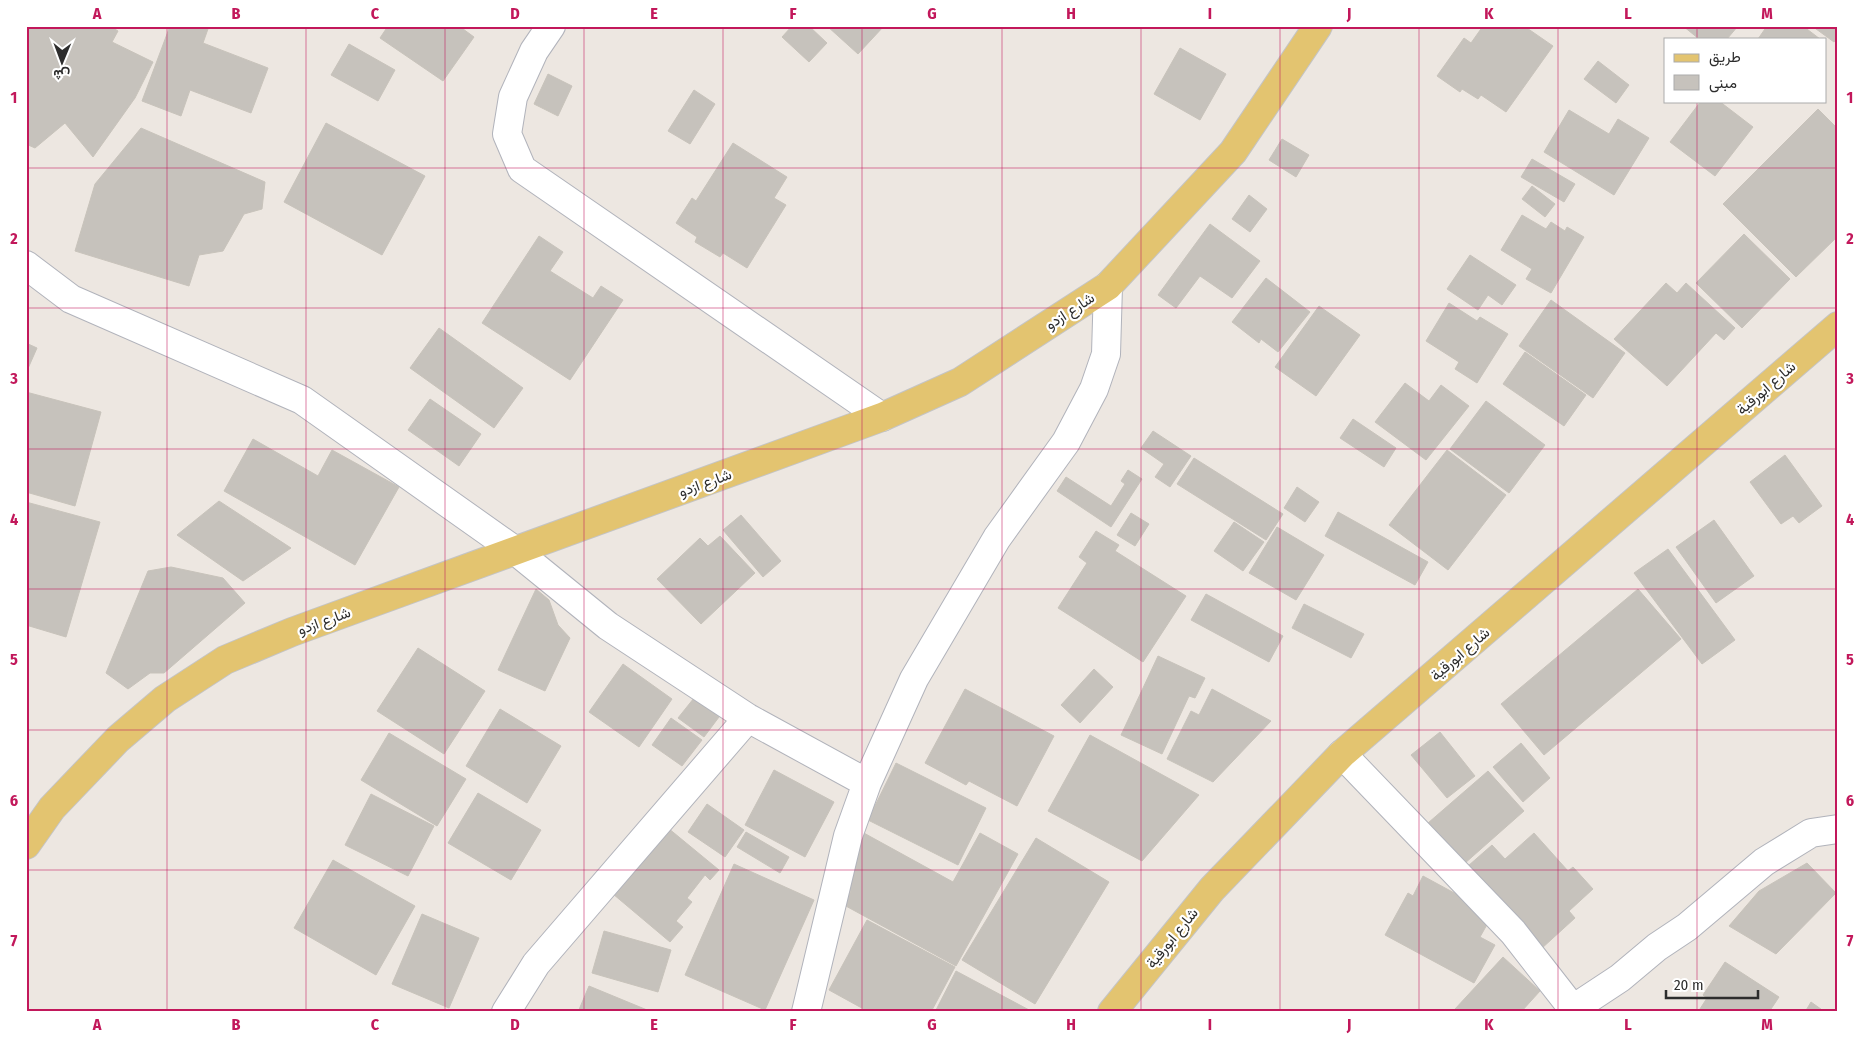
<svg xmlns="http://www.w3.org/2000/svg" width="1864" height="1038" font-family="'Fira Sans Condensed',Vazirmatn,sans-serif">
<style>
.building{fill:#c6c2bc;stroke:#c8c3bb}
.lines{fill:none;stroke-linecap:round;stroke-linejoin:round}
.minor-casing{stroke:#b1b3bb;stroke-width:30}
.primary-casing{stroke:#c4c4c4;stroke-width:30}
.minor{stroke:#fff;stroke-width:28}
.primary{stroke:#e3c470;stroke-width:28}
.grid{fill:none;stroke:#c2185b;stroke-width:1;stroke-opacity:0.55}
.labels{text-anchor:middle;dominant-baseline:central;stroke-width:4.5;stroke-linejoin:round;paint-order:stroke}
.street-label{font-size:15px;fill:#2d2d2d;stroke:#fff}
.neatline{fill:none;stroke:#c2185b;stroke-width:2}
.grid-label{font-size:16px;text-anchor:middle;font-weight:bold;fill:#c2185b}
</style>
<rect width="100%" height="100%" fill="#ede7e1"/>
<path class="building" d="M26,26H110L118,31L112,42L153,62L135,98L93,157L65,123L35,148L26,144Z
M170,26H209L203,43L268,68L251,113L190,90L181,116L142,101Z
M388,26H459L474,37L443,81L380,38Z
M792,26H809L827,43L809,62L782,37Z
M827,26H884L858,54Z
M1483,26H1513L1519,30L1524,26L1553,46L1506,112L1481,95L1478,99L1462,89L1460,92L1437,76L1464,38L1471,43Z
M1683,26H1738L1727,39H1699Z
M1767,26H1803L1820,39H1758Z
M1812,26H1838V37L1834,42Z
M349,44L395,70L378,101L331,75Z
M1180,48L1226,74L1200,120L1154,94Z
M1598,61L1629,85L1616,103L1584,79Z
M548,74L572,86L558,116L534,104Z
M694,90L715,104L690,144L668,131Z
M1701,101H1719L1753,127L1715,176L1670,142Z
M1818,109L1838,129V236L1796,277L1723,204Z
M1569,110L1609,134L1618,119L1649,138L1614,195L1544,152Z
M326,123L425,176L382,255L284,202Z
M141,128L265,182L262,209L244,214L223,251L199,255L189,286L75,251L95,184Z
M1282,139L1309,155L1296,177L1269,160Z
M733,143L787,177L774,198L786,205L747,268L723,253L720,257L695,242L697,237L676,223L692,198L696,201Z
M1532,159L1575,184L1564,202L1521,177Z
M1532,186L1555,204L1545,217L1522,199Z
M1249,195L1267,209L1250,232L1232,219Z
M1522,215L1546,229L1551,222L1565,231L1567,227L1584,237L1551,293L1526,279L1532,269L1501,250Z
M1210,224L1260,261L1232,298L1200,276L1176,308L1158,295Z
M1744,234L1790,279L1742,328L1696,283Z
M539,236L563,252L550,271L593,298L601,286L623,300L570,380L482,323Z
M1470,255L1516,285L1502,305L1488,295L1478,310L1447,289Z
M1266,278L1310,312L1278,352L1261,339L1259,343L1232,322Z
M1666,283L1677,293L1686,283L1735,328L1724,340L1716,333L1667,386L1614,339Z
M1551,300L1625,353L1593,398L1519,346Z
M1449,303L1477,321L1480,317L1508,334L1477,383L1455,369L1459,362L1426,341Z
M1319,306L1360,335L1316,396L1275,367Z
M439,328L523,388L494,428L410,368Z
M26,343L37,348L26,373Z
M1525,352L1586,395L1564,426L1503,384Z
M1405,383L1429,401L1441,385L1469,406L1426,460L1375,422Z
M26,392L101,412L75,506L26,492Z
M430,399L481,434L459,466L408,430Z
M1486,401L1545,445L1509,493L1450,449Z
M1353,419L1396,448L1384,467L1340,438Z
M1153,431L1191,456L1170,487L1155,477L1164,464L1141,448Z
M253,439L318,476L332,450L399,487L355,565L224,491Z
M1447,450L1506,495L1448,570L1389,525Z
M1785,455L1822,506L1799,523L1793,516L1781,524L1750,482Z
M1194,458L1283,514L1266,540L1177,484Z
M1128,470L1142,479L1111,527L1057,491L1066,477L1111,506L1125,484L1121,481Z
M1297,487L1319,502L1305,522L1284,508Z
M219,501L291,548L243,581L177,535Z
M26,502L100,522L66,637L26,625Z
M1338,512L1428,562L1415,585L1325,536Z
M1131,513L1149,524L1135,546L1117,535Z
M741,515L781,561L763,577L723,530Z
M1714,520L1754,576L1716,603L1676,547Z
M1234,522L1264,542L1243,571L1214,551Z
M1277,527L1324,555L1296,600L1249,573Z
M1096,531L1119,545L1115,551L1186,596L1143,662L1058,608L1087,563L1079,557Z
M720,536L755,573L701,624L657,579L700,538L708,546Z
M1668,549L1735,640L1702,664L1634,573Z
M171,567L223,578L245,603L164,673H150L128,689L106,673L148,571Z
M536,589L549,600L558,625L570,638L545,691L498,670Z
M1638,589L1681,639L1544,755L1501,704Z
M1206,594L1283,636L1269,662L1191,620Z
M1304,604L1364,634L1351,658L1292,628Z
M418,648L485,691L444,754L377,711Z
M1158,656L1205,678L1195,698L1189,696L1162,754L1121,735Z
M623,664L672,699L639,747L589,712Z
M1094,669L1113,687L1080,723L1061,705Z
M965,689L1054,736L1017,806L969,781L966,785L925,763Z
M1212,689L1271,721L1213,782L1167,759L1191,711L1199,715Z
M694,698L719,717L704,737L678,718Z
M500,709L561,746L527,803L466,766Z
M671,718L702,740L682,766L652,745Z
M1440,732L1475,776L1447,798L1411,755Z
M389,733L466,779L437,826L361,780Z
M1090,735L1199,795L1142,861L1048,811Z
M1521,743L1550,778L1523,802L1493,767Z
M896,763L986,808L958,865L868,820Z
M774,770L834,802L805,857L745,825Z
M1488,771L1524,811L1464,864L1428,823Z
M478,793L541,830L511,880L448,843Z
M371,794L434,826L408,876L345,845Z
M707,804L744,830L725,857L688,832Z
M668,828L719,870L710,880L705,875L687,898L692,902L676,921L683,927L670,942L613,894Z
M746,832L789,857L780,873L737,847Z
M862,832L953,882L980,833L1018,854L956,966L844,905L851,891L845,888L855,870L844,864Z
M1534,833L1568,871L1573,867L1593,889L1569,911L1575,918L1541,949L1468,866L1492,845L1505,859Z
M1036,838L1109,882L1035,1004L962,960Z
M333,860L415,906L376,975L294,928Z
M1807,863L1836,893L1776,954L1729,926L1759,891Z
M734,864L814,900L765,1010L685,975Z
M1423,876L1493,914L1480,937L1495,945L1474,983L1385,935L1408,893L1413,896Z
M422,914L479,938L449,1008L392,984Z
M867,920L955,967L931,1012H869L829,990Z
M604,931L671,950L658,992L592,973Z
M1503,957L1540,991L1521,1012H1458L1455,1009Z
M1725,962L1779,997L1769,1012H1698L1707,998L1703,995Z
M956,971L1031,1011L1030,1012H935Z
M589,986L652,1012H578Z
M1811,1002L1825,1012H1805Z"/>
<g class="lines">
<g class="minor-casing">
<path id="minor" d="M551,26L534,51L513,97L507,134L522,169L882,417
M26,265L71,299L302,400L517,552L608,626L748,718L867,783
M1342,754L1513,932L1573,1009L1571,1012
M1573,1009L1620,978L1657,947L1687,927L1764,862L1811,833L1838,829
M506,1012L536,964L748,718
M806,1012L848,836L867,783L914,679L997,538L1066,442L1094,389L1106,354L1108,286"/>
</g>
<g class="primary-casing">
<path id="primary" d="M26,845L52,808L118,739L165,699L225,660L292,632L882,417L960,382L1108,286L1233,152L1318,26
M1112,1012L1212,889L1342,754L1838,326"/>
</g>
<use href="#minor" class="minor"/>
<use href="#primary" class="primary"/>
</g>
<path class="grid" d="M167,26V1012M306,26V1012M445,26V1012M584,26V1012M723,26V1012M862,26V1012M1002,26V1012M1141,26V1012M1280,26V1012M1419,26V1012M1558,26V1012M1697,26V39M1697,101V1012M26,168H1838M26,308H1838M26,449H1838M26,589H1838M26,730H1838M26,870H1838"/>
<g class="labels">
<g class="street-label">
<text transform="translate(1070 311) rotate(-33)">شارع ازدو</text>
<text transform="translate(1766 388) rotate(-41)">شارع ابورقية</text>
<text transform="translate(705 483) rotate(-20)">شارع ازدو</text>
<text transform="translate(324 621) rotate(-20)">شارع ازدو</text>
<text transform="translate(1460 654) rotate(-41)">شارع ابورقية</text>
<text transform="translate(1172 938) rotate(-51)">شارع ابورقية</text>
</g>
</g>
<rect width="1864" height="1038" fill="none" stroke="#ffffff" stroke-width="55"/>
<rect x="1664" y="38" width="162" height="65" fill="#ffffff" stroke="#ababab"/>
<rect x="1674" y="54" width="25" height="8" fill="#e3c470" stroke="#ababab"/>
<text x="1709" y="62" font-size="15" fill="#2d2d2d">طريق</text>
<rect x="1674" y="75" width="25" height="15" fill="#c6c2bc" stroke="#ababab"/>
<text x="1709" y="88" font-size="15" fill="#2d2d2d">مبنى</text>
<g transform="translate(62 62) rotate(181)" stroke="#ffffff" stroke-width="4" paint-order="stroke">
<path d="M0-4L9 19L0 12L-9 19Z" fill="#2d2d2d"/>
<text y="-8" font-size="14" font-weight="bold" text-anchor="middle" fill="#2d2d2d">ش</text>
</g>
<path d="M1666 990v8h92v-8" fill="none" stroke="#2d2d2d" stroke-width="2.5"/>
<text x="1674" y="990" font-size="15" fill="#2d2d2d" stroke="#ffffff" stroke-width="4" paint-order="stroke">20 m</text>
<rect x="28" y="28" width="1808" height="982" class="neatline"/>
<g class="grid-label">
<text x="97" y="19">A</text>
<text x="236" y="19">B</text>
<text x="375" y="19">C</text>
<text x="515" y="19">D</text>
<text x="654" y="19">E</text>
<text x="793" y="19">F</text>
<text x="932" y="19">G</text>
<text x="1071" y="19">H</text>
<text x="1210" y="19">I</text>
<text x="1349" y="19">J</text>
<text x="1489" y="19">K</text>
<text x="1628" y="19">L</text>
<text x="1767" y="19">M</text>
<text x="14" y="103">1</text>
<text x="1850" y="103">1</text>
<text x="14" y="244">2</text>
<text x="1850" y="244">2</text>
<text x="14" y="384">3</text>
<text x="1850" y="384">3</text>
<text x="14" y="525">4</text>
<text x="1850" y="525">4</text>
<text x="14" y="665">5</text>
<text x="1850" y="665">5</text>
<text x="14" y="806">6</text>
<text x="1850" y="806">6</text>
<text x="14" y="946">7</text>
<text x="1850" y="946">7</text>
<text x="97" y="1030">A</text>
<text x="236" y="1030">B</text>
<text x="375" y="1030">C</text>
<text x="515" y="1030">D</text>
<text x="654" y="1030">E</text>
<text x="793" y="1030">F</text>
<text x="932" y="1030">G</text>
<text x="1071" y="1030">H</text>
<text x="1210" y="1030">I</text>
<text x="1349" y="1030">J</text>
<text x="1489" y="1030">K</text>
<text x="1628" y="1030">L</text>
<text x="1767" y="1030">M</text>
</g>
</svg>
